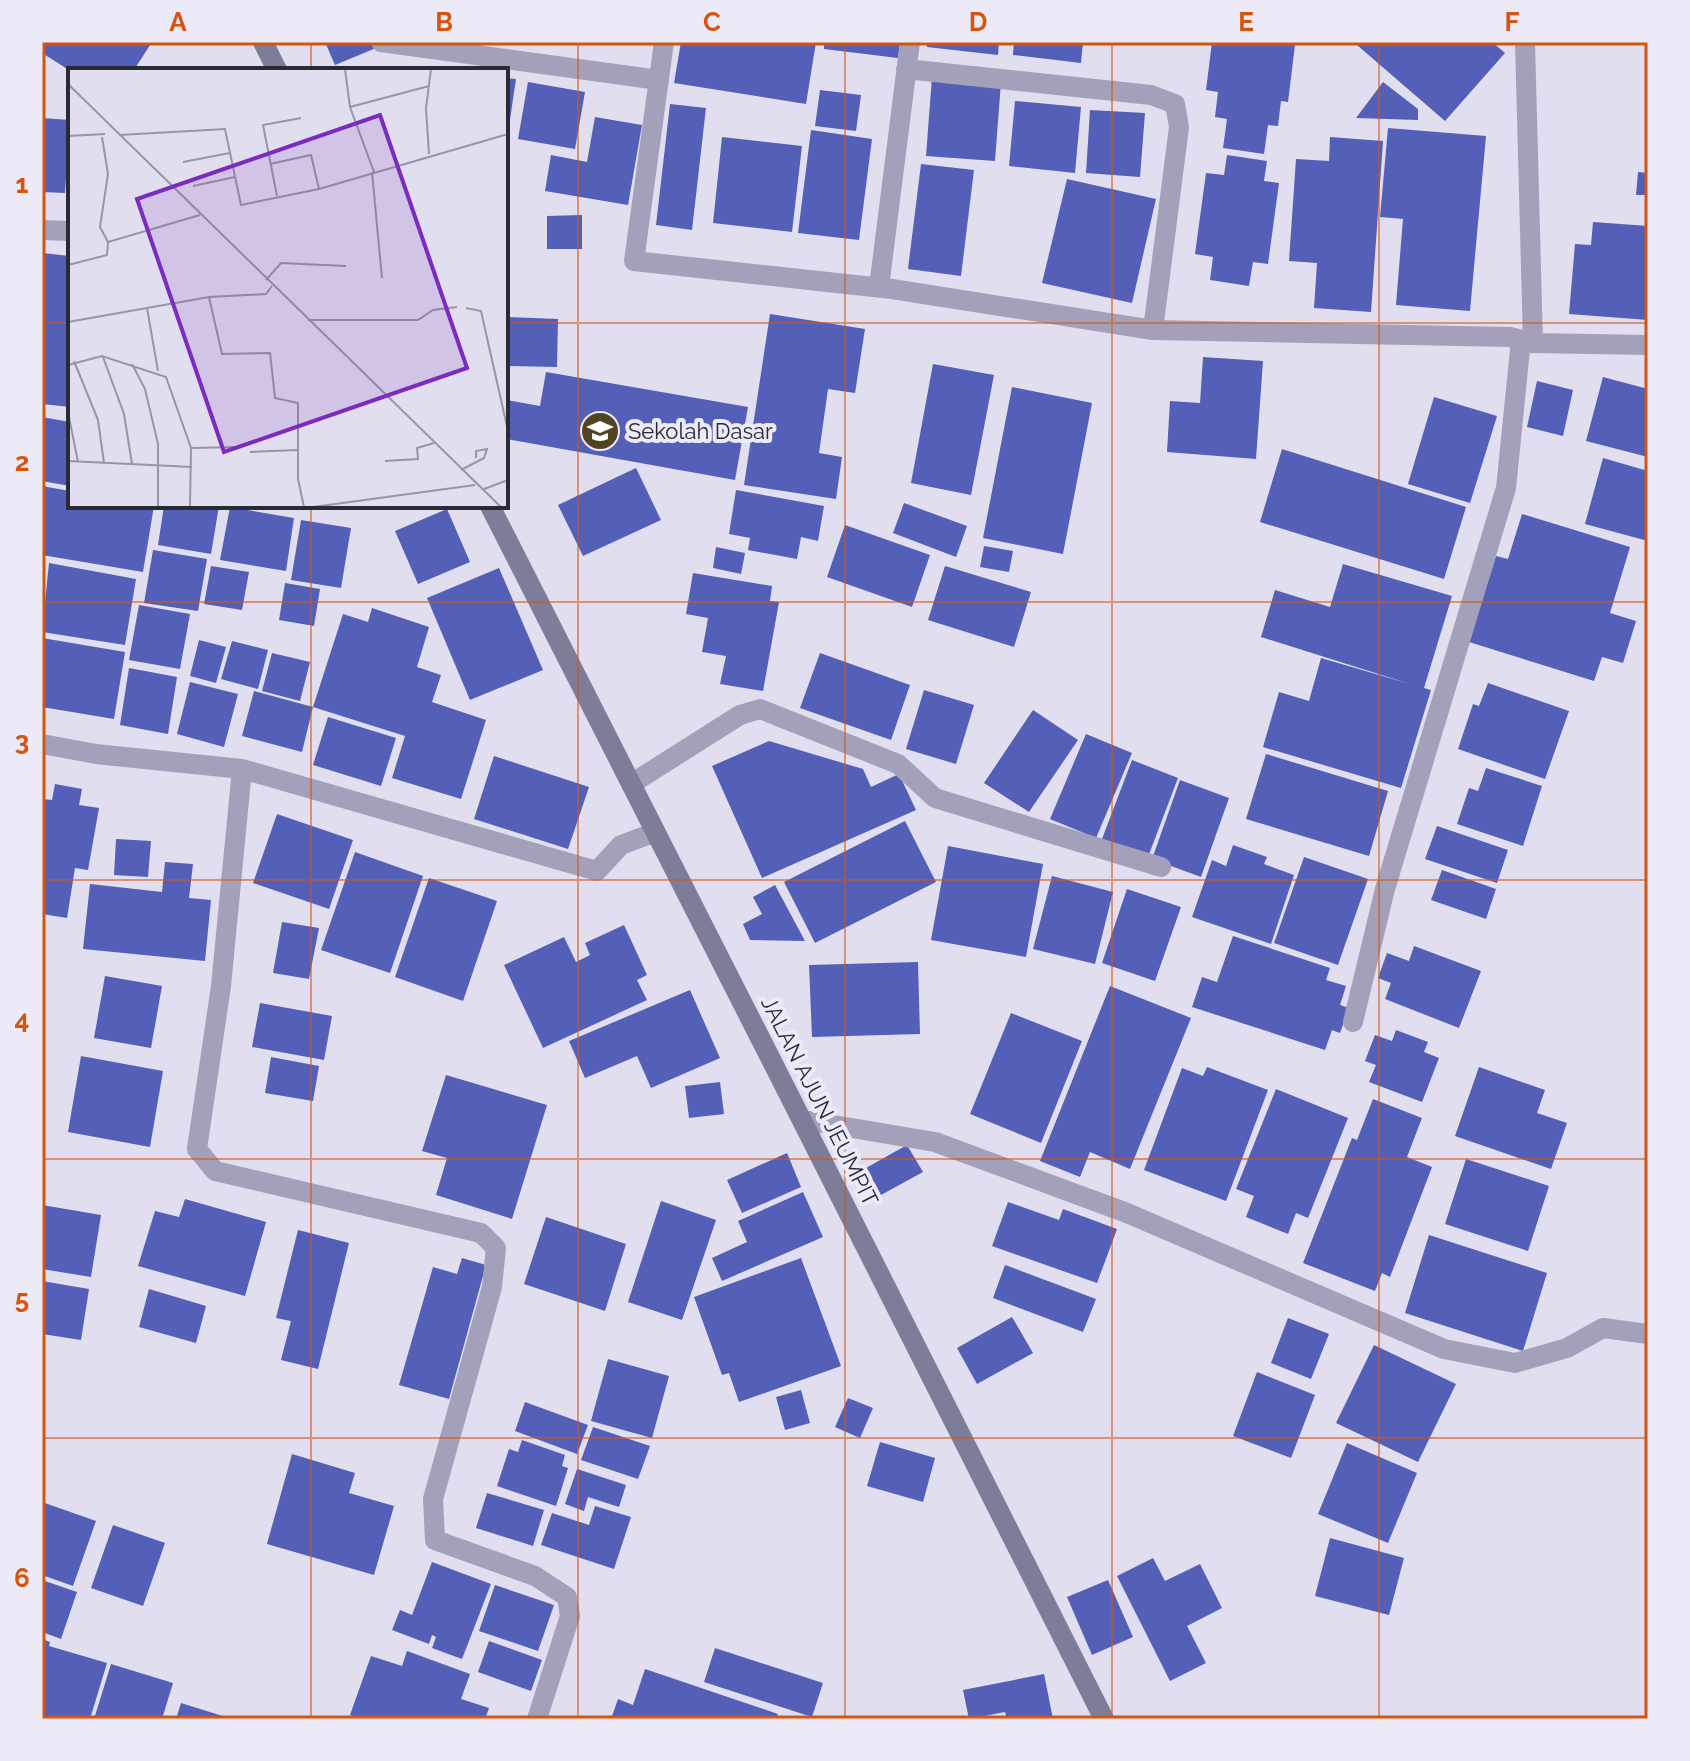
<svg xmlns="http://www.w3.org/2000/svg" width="1690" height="1761" font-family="Raleway,sans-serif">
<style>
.building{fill:#545fb7}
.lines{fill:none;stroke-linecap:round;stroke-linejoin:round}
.street{stroke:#a3a1ba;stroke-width:20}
.secondary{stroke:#7d7d99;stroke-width:20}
.grid{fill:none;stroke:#d55410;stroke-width:2;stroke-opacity:0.55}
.labels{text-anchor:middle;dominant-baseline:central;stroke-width:8;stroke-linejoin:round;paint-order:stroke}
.poi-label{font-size:22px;fill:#292a35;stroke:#eceaf7;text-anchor:start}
.street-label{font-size:22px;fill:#292a35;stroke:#eceaf7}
.inset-road{fill:none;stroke:#9796a5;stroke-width:2}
.view{fill:#7b2cbf;fill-opacity:0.15;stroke:#7b2cbf;stroke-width:4}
.inset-edge{fill:none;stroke:#292a35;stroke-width:4}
.neatline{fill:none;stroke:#d55410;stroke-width:3}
.grid-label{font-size:26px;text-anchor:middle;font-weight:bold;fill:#d55410}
</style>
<rect width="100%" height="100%" fill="#e1deef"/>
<path class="building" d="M42,42H152L134,70H69L42,53Z
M325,42H380L381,46L335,65Z
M681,42H816L806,104L674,83Z
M824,42H900L898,58L824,49Z
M927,42H999L998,55L927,47Z
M1014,42H1083L1081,63L1013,55Z
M1212,42L1295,45L1288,102L1281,101L1278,126L1268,125L1264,154L1223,148L1227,119L1215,117L1218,92L1206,90Z
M1359,42H1492L1505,53L1445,121L1357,45Z
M932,77L1001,82L995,161L926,156Z
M506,78L516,79L508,133H506Z
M528,82L585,92L575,149L518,139Z
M1383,82L1418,109V120L1356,118Z
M820,90L861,95L856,131L815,126Z
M1015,101L1081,107L1075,173L1009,166Z
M670,104L706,108L692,230L656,225Z
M1090,110L1145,113L1140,177L1086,173Z
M595,117L642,125L628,205L545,191L551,155L587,162Z
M42,118L70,120L65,193L42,192Z
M1388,128L1486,136L1470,311L1396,305L1403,219L1380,217Z
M811,130L872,139L859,240L798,233Z
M722,137L802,146L792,232L713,223Z
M1330,137L1383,141L1371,312L1314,308L1317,263L1289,261L1296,159L1329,161Z
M1227,155L1267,161L1264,181L1279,183L1268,264L1253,262L1249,286L1210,280L1213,257L1195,254L1206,173L1224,175Z
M921,164L974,170L961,276L908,269Z
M1638,172L1648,173V195H1636Z
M1067,179L1156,199L1132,303L1042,283Z
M582,215V249H547V216Z
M1593,222L1648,226V320L1569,314L1575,244L1591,245Z
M42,253L70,256V407L42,404Z
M770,314L865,329L855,393L828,389L819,453L842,457L836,499L744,485Z
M506,317L558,319L557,367L506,366Z
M1203,357L1263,361L1256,459L1167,452L1170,401L1200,403Z
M933,364L994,375L971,495L911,483Z
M546,372L748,407L735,480L506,439V400L540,406Z
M1603,377L1648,389V457L1586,441Z
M1537,381L1573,390L1563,436L1527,427Z
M1012,387L1092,403L1063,554L983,538Z
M1434,397L1497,416L1470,503L1408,484Z
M42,417L70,422V486L42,481Z
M1282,449L1466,507L1444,579L1260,522Z
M1603,458L1648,471V541L1585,524Z
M636,468L661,520L583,556L558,505Z
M42,486L70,491V506H154L143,572L42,555Z
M736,490L824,506L818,541L801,537L797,559L748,550L750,538L729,534Z
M904,503L967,526L956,557L893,533Z
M164,506H219L211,554L158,545Z
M230,507L294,518L286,571L220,560Z
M447,509L470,562L418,584L395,531Z
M1522,514L1630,547L1610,613L1636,621L1623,663L1602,657L1594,681L1469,642L1496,556L1508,559Z
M301,520L351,528L341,588L291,580Z
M845,525L930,555L912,607L827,577Z
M984,546L1013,551L1009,572L980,567Z
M716,547L745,553L741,574L713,568Z
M153,550L207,559L198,611L144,603Z
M49,563L136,579L125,645L42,632Z
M1343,564L1452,596L1424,688L1431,690L1401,788L1263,747L1279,692L1309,701L1321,658L1410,684L1261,637L1275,590L1330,607Z
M211,566L249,572L242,610L204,604Z
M945,566L1031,592L1014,647L928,620Z
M499,568L543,670L470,700L427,598Z
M693,573L772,586L770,601L779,602L763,691L720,684L726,656L702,652L708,618L686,614Z
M285,583L320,589L314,626L279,620Z
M139,605L190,614L180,669L129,660Z
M372,608L429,627L417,667L441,675L432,702L486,720L461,799L392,778L405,736L313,707L343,614L368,622Z
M42,638L125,652L114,719L42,707Z
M199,640L226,647L216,683L190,676Z
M232,641L268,650L258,689L221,679Z
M272,653L310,662L300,701L262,691Z
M820,653L910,685L891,740L800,708Z
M129,668L177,677L168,734L120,725Z
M190,682L238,694L224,747L177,734Z
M1488,683L1569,711L1545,779L1458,749L1473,704L1479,706Z
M924,690L974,705L956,764L906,749Z
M254,691L313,707L302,752L242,736Z
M1033,710L1078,740L1029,812L984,783Z
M328,717L396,738L381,786L313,765Z
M1086,734L1132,753L1096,838L1050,819Z
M769,741L863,769L871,787L899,774L916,810L762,878L712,766Z
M1266,754L1388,791L1369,856L1246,819Z
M494,756L589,787L568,849L474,819Z
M1132,760L1178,778L1148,857L1102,839Z
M1486,768L1542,786L1523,846L1457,824L1469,788L1478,791Z
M1180,780L1229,798L1201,877L1152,859Z
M55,784L82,789L79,805L99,808L88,870L75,868L67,918L42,914V799L52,800Z
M277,814L353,840L329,909L253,883Z
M905,821L936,882L815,943L784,882Z
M1437,826L1508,850L1497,883L1425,859Z
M116,839L151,841L148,877L114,875Z
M1233,845L1267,857L1264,864L1294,875L1271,944L1192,917L1212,860L1226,866Z
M948,846L1043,864L1026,957L931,940Z
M355,852L423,876L390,973L321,950Z
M1304,857L1368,879L1338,965L1274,943Z
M165,862L193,864L189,898L211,900L205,961L83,949L90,884L162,892Z
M1442,870L1496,889L1486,919L1431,900Z
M1052,876L1113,892L1095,964L1033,949Z
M429,878L497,901L463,1001L395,977Z
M775,885L805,941L750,940L743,924L762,914L753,897Z
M1127,889L1181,907L1155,981L1102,963Z
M282,922L319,928L309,979L273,973Z
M624,925L647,975L637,980L647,1000L543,1048L504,965L564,937L576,962L590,955L585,943Z
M1233,936L1330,968L1326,980L1346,986L1340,1005L1349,1008L1340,1033L1332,1030L1325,1050L1192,1007L1202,977L1217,982Z
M1414,946L1481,971L1459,1028L1385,999L1391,983L1378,978L1387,953L1409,961Z
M918,962L920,1034L812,1037L809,965Z
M105,976L162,986L151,1048L94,1038Z
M1110,986L1191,1018L1130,1169L1090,1152L1080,1177L1040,1161Z
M690,990L720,1058L651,1088L637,1056L585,1078L569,1041Z
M260,1003L332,1016L324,1060L252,1047Z
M1011,1013L1082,1041L1041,1143L970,1114Z
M1396,1030L1428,1042L1424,1052L1439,1058L1422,1102L1369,1082L1376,1065L1365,1061L1375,1035L1392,1041Z
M81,1056L163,1071L150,1147L68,1132Z
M271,1057L319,1066L313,1101L265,1093Z
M1207,1067L1268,1090L1226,1201L1144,1170L1182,1068L1203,1076Z
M1479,1067L1545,1090L1537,1113L1567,1123L1551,1169L1455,1136Z
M446,1075L547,1105L512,1219L436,1195L447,1158L422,1151Z
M720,1082L724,1114L689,1118L685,1086Z
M1276,1089L1348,1118L1308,1218L1296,1213L1288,1234L1246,1217L1254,1196L1236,1189Z
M1373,1099L1422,1118L1407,1157L1432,1167L1390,1277L1382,1273L1375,1291L1303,1263L1352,1138L1357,1140Z
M907,1145L923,1172L881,1195L866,1168Z
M787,1153L801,1187L742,1213L727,1180Z
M1466,1159L1549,1186L1528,1251L1445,1224Z
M803,1192L823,1237L722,1281L712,1258L747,1242L738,1221Z
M185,1199L266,1222L245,1296L138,1266L155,1211L179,1217Z
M661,1201L716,1220L682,1320L628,1302Z
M1008,1202L1059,1220L1063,1209L1117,1229L1097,1283L992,1246Z
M42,1205L101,1215L91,1277L42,1269Z
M546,1217L626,1244L605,1311L524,1284Z
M298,1230L349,1243L318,1369L281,1360L291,1321L276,1318Z
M1429,1235L1547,1273L1523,1351L1405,1313Z
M462,1258L486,1265L449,1399L399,1385L433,1267L457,1274Z
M801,1258L841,1366L739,1402L729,1373L722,1375L694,1297Z
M1005,1265L1096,1299L1083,1332L993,1298Z
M42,1281L89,1289L81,1340L42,1334Z
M149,1289L206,1306L196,1343L139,1327Z
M1012,1317L1033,1353L977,1384L957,1348Z
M1288,1318L1329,1334L1311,1379L1271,1363Z
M1374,1345L1456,1384L1418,1462L1336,1423Z
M608,1359L669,1376L652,1438L591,1421Z
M1257,1372L1315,1395L1291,1458L1233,1436Z
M801,1390L810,1423L785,1430L776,1397Z
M848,1398L873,1408L860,1438L835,1427Z
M525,1402L588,1425L577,1454L515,1431Z
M593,1427L650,1446L638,1479L581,1460Z
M522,1440L565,1455L562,1466L568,1468L556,1506L497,1486L509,1449L518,1452Z
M880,1442L935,1458L923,1502L867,1486Z
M1347,1443L1417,1473L1388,1543L1318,1514Z
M292,1454L355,1473L349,1493L394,1506L374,1575L267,1544Z
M577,1469L626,1485L619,1507L588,1497L584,1511L565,1504Z
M487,1493L544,1510L533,1546L476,1528Z
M42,1502L96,1521L73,1586L42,1575Z
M595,1506L631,1517L614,1569L541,1545L552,1513L589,1525Z
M113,1525L165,1543L143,1606L91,1588Z
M1330,1538L1404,1558L1389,1615L1315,1596Z
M1153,1558L1165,1581L1200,1564L1222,1608L1187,1626L1206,1663L1170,1681L1117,1576Z
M432,1562L491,1584L462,1659L432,1648L436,1637L432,1635L429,1644L392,1630L400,1610L412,1615Z
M42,1580L77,1592L61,1639L42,1632Z
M1108,1580L1133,1637L1092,1655L1067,1597Z
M495,1585L554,1605L538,1651L479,1631Z
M42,1639L50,1642L49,1646L107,1663L90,1719H42Z
M489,1641L542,1660L531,1691L478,1672Z
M715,1648L823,1683L812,1717L704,1682Z
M407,1651L470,1674L461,1699L489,1708L485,1719H360L350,1715L371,1656L402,1666Z
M111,1664L173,1683L162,1719H94Z
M645,1669L778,1714L776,1719H611L618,1699L633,1705Z
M1044,1674L1053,1719H1007L1005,1712L969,1719L963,1690Z
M181,1703L229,1718V1719H176Z"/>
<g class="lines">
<path class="street" d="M381,42L659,80
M664,42L634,261L892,289L1153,330L1510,337L1533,343L1648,345
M1525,42L1533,343
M906,69L1151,95L1175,104L1179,127L1153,330
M42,230L70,231
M879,287L910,42
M42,744L96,754L242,769L597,871L621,845L653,833
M242,769L221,986L197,1149L215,1171L481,1233L496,1248L492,1287L433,1499L435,1540L535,1576L567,1597L570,1616L537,1719
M631,784L740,715L760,709L898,764L935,798L1161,867
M1353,1022L1385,889L1506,488L1521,340
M804,1120L935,1142L1127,1213L1444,1349L1515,1363L1567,1348L1603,1328L1648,1334"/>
<path class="secondary" d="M263,42L277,70
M490,506C695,910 901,1314 1104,1719"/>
</g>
<path class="grid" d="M311,42V70M578,42V1719M845,42V1719M1112,42V1719M1379,42V1719M42,323H70M506,323H1648M311,506V1719M42,602H1648M42,880H1648M42,1159H1648M42,1438H1648"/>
<defs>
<g id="school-disc" transform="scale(2)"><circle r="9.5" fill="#514424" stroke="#eceaf7"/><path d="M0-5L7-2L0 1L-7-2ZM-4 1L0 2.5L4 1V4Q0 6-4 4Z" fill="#fff"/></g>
</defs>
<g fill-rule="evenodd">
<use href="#school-disc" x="600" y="431"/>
</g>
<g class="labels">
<g class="poi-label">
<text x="628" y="431">Sekolah Dasar</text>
</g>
<g class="street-label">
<text transform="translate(820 1101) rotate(63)">JALAN AJUN JEUMPIT</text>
</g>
</g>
<g transform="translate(68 68)">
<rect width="440" height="440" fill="#e1deef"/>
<path class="inset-road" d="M277,1L282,39L306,104M0,16L433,439M282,39L361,18M51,67L157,61L173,137L251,121L440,66M0,68L37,66M34,69L40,106L32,159L40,174M361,86L358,40L363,1M115,94L162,85M202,96L243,87L251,121M304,104L314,210M125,118L167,109M209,128L195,57L233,50M0,197L39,187L40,174L132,147M198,212L213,195L278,198M141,229L154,286L202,285L207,330L230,335V411L236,439M79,240L90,303M398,240L413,243L440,363M240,252H350L365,242L389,239M0,254L141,229L198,226L204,218M35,289L56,346L64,396M6,293L30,352L36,395M64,296L77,321L90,376V439M0,297L34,288L98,309L123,380L122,439M0,344L10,394M123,380L169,379M182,384L229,382M0,393L124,399M317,393L350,391L349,380L366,375M393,402L416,390L419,381L408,383V390M416,421L440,412M186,439H217M245,439L407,417"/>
<path class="view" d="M312,47L399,300L156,384L69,131Z"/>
<rect width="440" height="440" class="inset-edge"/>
</g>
<rect width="1690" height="1761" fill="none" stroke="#eceaf7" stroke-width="88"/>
<rect x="44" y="44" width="1602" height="1673" class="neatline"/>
<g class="grid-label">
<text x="178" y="31">A</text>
<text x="444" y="31">B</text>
<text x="712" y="31">C</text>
<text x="978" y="31">D</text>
<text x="1246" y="31">E</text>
<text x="1512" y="31">F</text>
<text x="22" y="193">1</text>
<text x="22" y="471">2</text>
<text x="22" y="750">3</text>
<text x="22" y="1029">4</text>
<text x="22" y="1308">5</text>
<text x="22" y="1587">6</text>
</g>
</svg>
